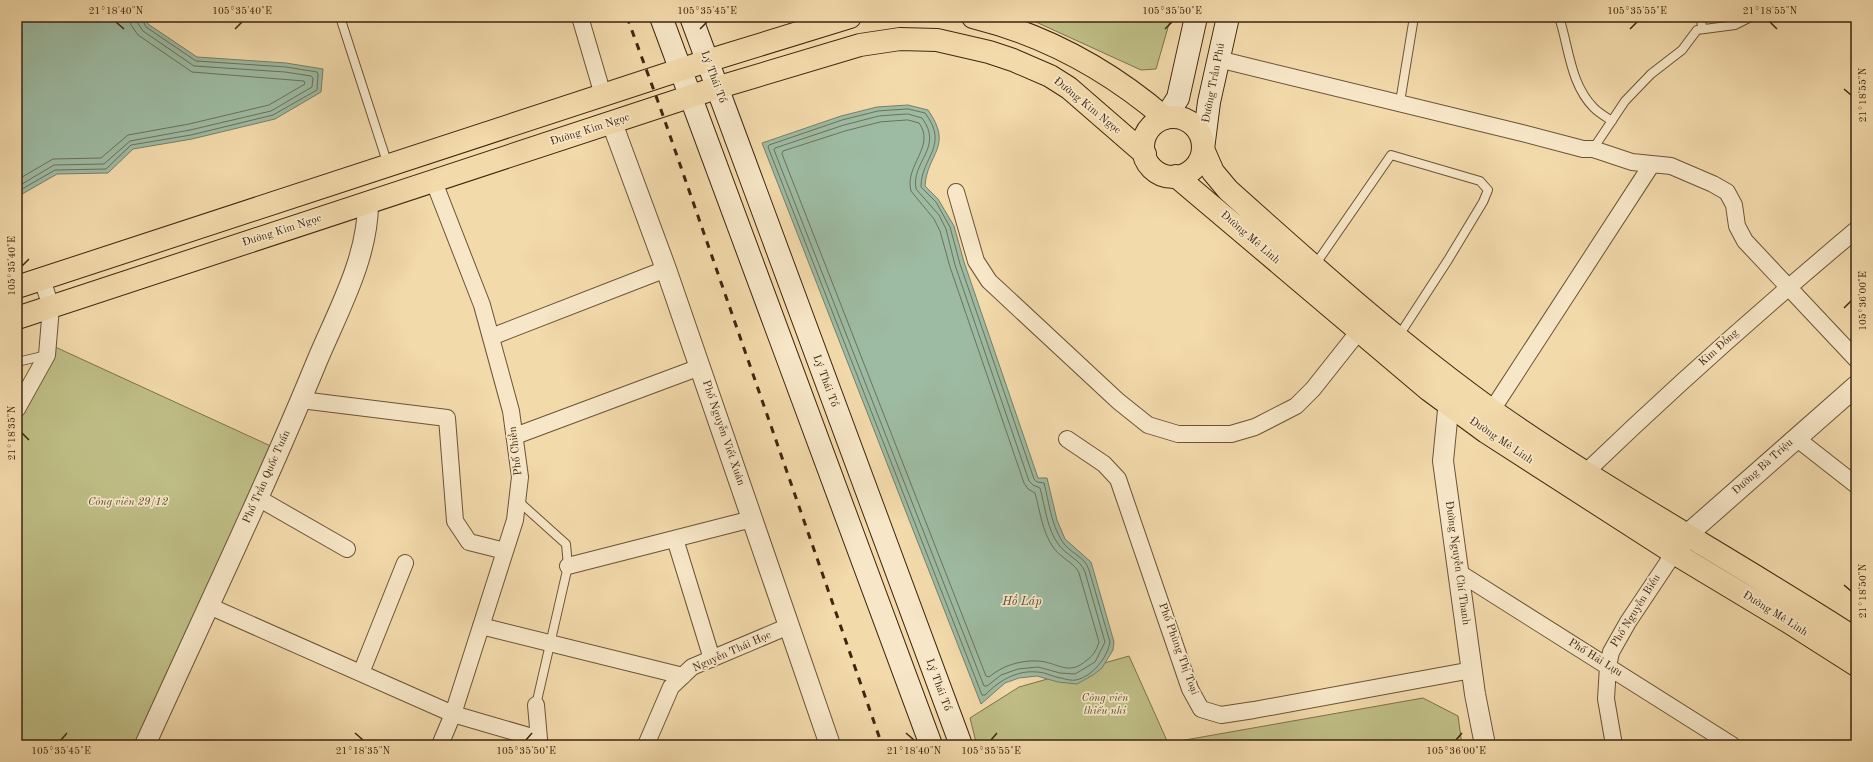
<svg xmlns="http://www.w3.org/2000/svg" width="1873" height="762" font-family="'Old Standard TT',serif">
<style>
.green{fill:#bfbe86;stroke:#7e724a}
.water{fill:#9dbba3;stroke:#777f68}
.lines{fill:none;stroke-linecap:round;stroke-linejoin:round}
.shore{stroke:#6e7059;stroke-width:1}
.service-casing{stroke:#6b5336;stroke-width:10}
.minor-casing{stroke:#6b5336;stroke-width:18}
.tertiary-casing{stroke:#6b5336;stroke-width:22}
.secondary-casing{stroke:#3e260f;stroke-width:24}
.primary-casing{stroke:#3e260f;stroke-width:24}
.service{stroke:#f7e7c8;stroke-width:8}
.minor{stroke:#f7e7c8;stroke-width:16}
.tertiary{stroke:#f7e7c8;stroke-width:20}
.secondary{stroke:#f7e7c8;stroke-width:22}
.primary{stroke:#f3daab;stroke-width:22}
.rail{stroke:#3e260f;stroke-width:3;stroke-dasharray:7 7;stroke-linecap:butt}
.ticks{fill:none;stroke:#3e260f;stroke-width:1.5}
.labels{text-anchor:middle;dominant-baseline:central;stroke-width:3.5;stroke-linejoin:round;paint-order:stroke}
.street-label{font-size:11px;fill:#3e260f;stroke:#f7e7c8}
.park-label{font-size:11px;font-style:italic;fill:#5e4c2d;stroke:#f7e7c8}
.water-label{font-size:12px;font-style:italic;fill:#564b34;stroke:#f7e7c8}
.neatline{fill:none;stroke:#3e260f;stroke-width:1.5}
.ticks-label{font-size:10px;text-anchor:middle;fill:#3e260f}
</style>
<rect width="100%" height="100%" fill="#f3daab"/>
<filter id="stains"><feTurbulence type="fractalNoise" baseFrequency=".005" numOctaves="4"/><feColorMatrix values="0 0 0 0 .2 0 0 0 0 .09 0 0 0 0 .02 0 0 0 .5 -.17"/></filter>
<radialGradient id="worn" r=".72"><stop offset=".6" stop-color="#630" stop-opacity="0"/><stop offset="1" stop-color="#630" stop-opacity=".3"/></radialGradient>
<path class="green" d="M1025,17H1171L1156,69L1141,70Z
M53,346L275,448L139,745H17V424Z
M1129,656L1168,743L1423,698L1458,716L1462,745H983L976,742L970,718L1019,687Z"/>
<path class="water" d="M17,17H144L148,24L197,57L286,63L323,69L321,92L275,119L192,139L133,149L108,173L57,174L17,197Z
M908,105L928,110C954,147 927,153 925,186L938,199L954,226L964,262L1038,478H1047L1057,520L1065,539L1091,562L1114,642L1113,650L1102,668L1093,675L1077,684L1058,682L1037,676L1019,678L1005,683L981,704L762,143L841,116L877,107Z"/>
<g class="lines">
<path class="shore" d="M908,109L925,113C950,146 921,157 921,187L936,202L950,227L960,264L1034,479L1037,482L1044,483C1049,502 1051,524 1062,541C1069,553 1085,556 1089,570L1110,642C1107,658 1093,676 1076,680C1072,681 1065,679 1061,678C1053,677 1045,672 1037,672C1016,670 999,681 985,695H982L768,147L769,145L842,120L878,111Z
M908,114L922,118C944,148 911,161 916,189L939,215L946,229L955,265L1029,481L1033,485L1040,488C1045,506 1047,530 1059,545C1066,555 1081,560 1085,572L1105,642L1095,662L1075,674L1060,673L1038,667L1018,669L1001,675L987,686H984L774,150L775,148L844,125L879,116Z
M908,120L919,123C936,146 904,166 911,191L934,219L940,231L950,267L1024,483L1028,489L1035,493C1040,511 1042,531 1053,547C1059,557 1076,564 1079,573L1099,642C1097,649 1093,656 1087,660C1068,677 1058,662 1038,661C1020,660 1002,666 989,677L986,676L782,154L783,151L845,131L880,122Z
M17,180L53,159L101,158L128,135L189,124L269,105L305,84L304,81L192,72L138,35L131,25L130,17
M17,187L54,165L104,164L130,141L190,130L271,111L312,87L313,78L311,76L285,72L194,66L143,31L137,22L136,17
M17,192L55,170L106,169L131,145L191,135L273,115L317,90L318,74L317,72L286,67L196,61L146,27L141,17"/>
<g class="service-casing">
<path id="service" d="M340,17L388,165
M1559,17C1569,47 1570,84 1594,108C1599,113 1606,117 1612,121
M1701,17L1702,29
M1400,102L1414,17
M1593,149L1625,101L1651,74L1682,50L1697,30L1735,25L1751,17
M1315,265L1391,155L1480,181L1488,190L1483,202L1448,260L1398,337
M17,362L47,355
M517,500L566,544L568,566L536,705"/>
</g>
<g class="minor-casing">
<path id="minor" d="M580,17L603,95
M1218,59L1522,133L1583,149H1593L1632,162L1671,166L1713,184L1727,192L1734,205L1737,226L1745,241L1856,359
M434,182L482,305L511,411L520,477L515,520L453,714L440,745
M956,192L976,261L989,281L1118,401L1148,425L1178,434H1231L1255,427L1296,406L1313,389L1359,331
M491,337L666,269
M301,400L447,418L455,521L469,542L505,551
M17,409L47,355L51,307L42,279
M1492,410L1652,164
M515,436L700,367
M1796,438L1856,485
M1067,439L1104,464L1118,479L1190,689L1201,709L1221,715L1254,710L1472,670
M1586,472C1673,388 1763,308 1856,230
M258,498L347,549
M675,539L712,659
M568,566L752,519
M1458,572L1732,745
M209,606L453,714L539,739L536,705
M481,626L683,676
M361,673L405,563
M646,745L671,687L692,667L789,626
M1614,745L1606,699L1608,666L1611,652L1628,622L1674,553"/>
</g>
<g class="tertiary-casing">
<path id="tertiary" d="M612,123L666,269L830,745
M1450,390L1443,461L1475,694L1485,745
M1679,547L1688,534L1856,386
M145,745C203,617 264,490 317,361C338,311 368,258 368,203"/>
</g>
<g class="secondary-casing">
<path id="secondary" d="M661,17L931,745
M691,17L961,745
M1165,118L1178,98L1196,17
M1203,149L1209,102L1228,17"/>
</g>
<g class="primary-casing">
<path id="primary" d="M973,17C1045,35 1109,70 1165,118
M1143 147a30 30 0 1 1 60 0a30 30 0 1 1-60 0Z
M1203,149L1213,172L1228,190C1316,269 1404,348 1500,416C1615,496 1739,563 1856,639
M1176,176L1429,390L1486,432L1674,553L1787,621L1856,665
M17,287L707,61L850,17
M17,318L716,88L860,45L900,39L937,40L989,52L1013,60L1050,76L1069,88L1145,154"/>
</g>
<use href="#service" class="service"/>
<use href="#minor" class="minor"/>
<use href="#tertiary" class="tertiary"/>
<use href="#secondary" class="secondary"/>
<use href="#primary" class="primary"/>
<path class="rail" d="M627,17L660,107L882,745"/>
</g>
<path class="ticks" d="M116,22L124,29M1770,22L1777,29M235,29L242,22M700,29L707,22M1165,29L1172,22M1630,29L1637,22M1844,89L1851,95M22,266L29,259M1844,308L1851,301M22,433L29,440M1844,585L1851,591M355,733L363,740M906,733L914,740M61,740L67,733M526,740L532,733M991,740L997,733M1456,740L1462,733"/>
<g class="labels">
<g class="street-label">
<text transform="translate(713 77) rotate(70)">Lý Thái Tổ</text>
<text transform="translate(1214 83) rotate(-79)">Đường Trần Phú</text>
<text transform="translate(1087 106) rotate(39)">Đường Kim Ngọc</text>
<text transform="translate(590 130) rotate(-18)">Đường Kim Ngọc</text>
<text transform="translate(282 231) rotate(-18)">Đường Kim Ngọc</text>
<text transform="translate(1250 238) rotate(41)">Đường Mê Linh</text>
<text transform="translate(1719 348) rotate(-42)">Kim Đồng</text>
<text transform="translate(825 381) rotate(70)">Lý Thái Tổ</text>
<text transform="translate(723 433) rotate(71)">Phố Nguyễn Viết Xuân</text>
<text transform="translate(1501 441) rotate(34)">Đường Mê Linh</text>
<text transform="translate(516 451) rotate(-97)">Phố Chiền</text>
<text transform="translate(1763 467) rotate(-42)">Đường Bà Triệu</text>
<text transform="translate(267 477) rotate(-66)">Phố Trần Quốc Tuấn</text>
<text transform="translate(1457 563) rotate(82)">Đường Nguyễn Chí Thanh</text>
<text transform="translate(1636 611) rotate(-58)">Phố Nguyễn Biểu</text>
<text transform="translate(1775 614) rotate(32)">Đường Mê Linh</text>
<text transform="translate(1178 649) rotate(70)">Phố Phùng Thị Toại</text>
<text transform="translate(732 652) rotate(-24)">Nguyễn Thái Học</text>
<text transform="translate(1595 658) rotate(32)">Phố Hải Lựu</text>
<text transform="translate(938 685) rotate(70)">Lý Thái Tổ</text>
</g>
<g class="park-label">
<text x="128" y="502">Công viên 29/12</text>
<text x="1105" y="698">Công viên<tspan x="1105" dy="13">thiếu nhi</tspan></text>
</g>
<g class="water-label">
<text x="1022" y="602">Hồ Láp</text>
</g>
</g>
<rect width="1873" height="762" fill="none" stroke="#f3daab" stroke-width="44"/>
<rect x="22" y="22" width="1829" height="718" class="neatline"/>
<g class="ticks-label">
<text x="116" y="14">21°18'40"N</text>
<text x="242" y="14">105°35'40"E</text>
<text x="707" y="14">105°35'45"E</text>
<text x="1172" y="14">105°35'50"E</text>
<text x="1637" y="14">105°35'55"E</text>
<text x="1770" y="14">21°18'55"N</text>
<text transform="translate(1862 95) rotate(-90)" y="4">21°18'55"N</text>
<text transform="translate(11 266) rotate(-90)" y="4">105°35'40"E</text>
<text transform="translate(1862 301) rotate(-90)" y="4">105°36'00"E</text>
<text transform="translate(11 433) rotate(-90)" y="4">21°18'35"N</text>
<text transform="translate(1862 591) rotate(-90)" y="4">21°18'50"N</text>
<text x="61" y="754">105°35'45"E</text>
<text x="363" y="754">21°18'35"N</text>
<text x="526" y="754">105°35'50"E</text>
<text x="914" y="754">21°18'40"N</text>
<text x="991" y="754">105°35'55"E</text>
<text x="1456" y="754">105°36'00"E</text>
</g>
<rect width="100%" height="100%" filter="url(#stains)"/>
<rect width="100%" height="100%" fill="url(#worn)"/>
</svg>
